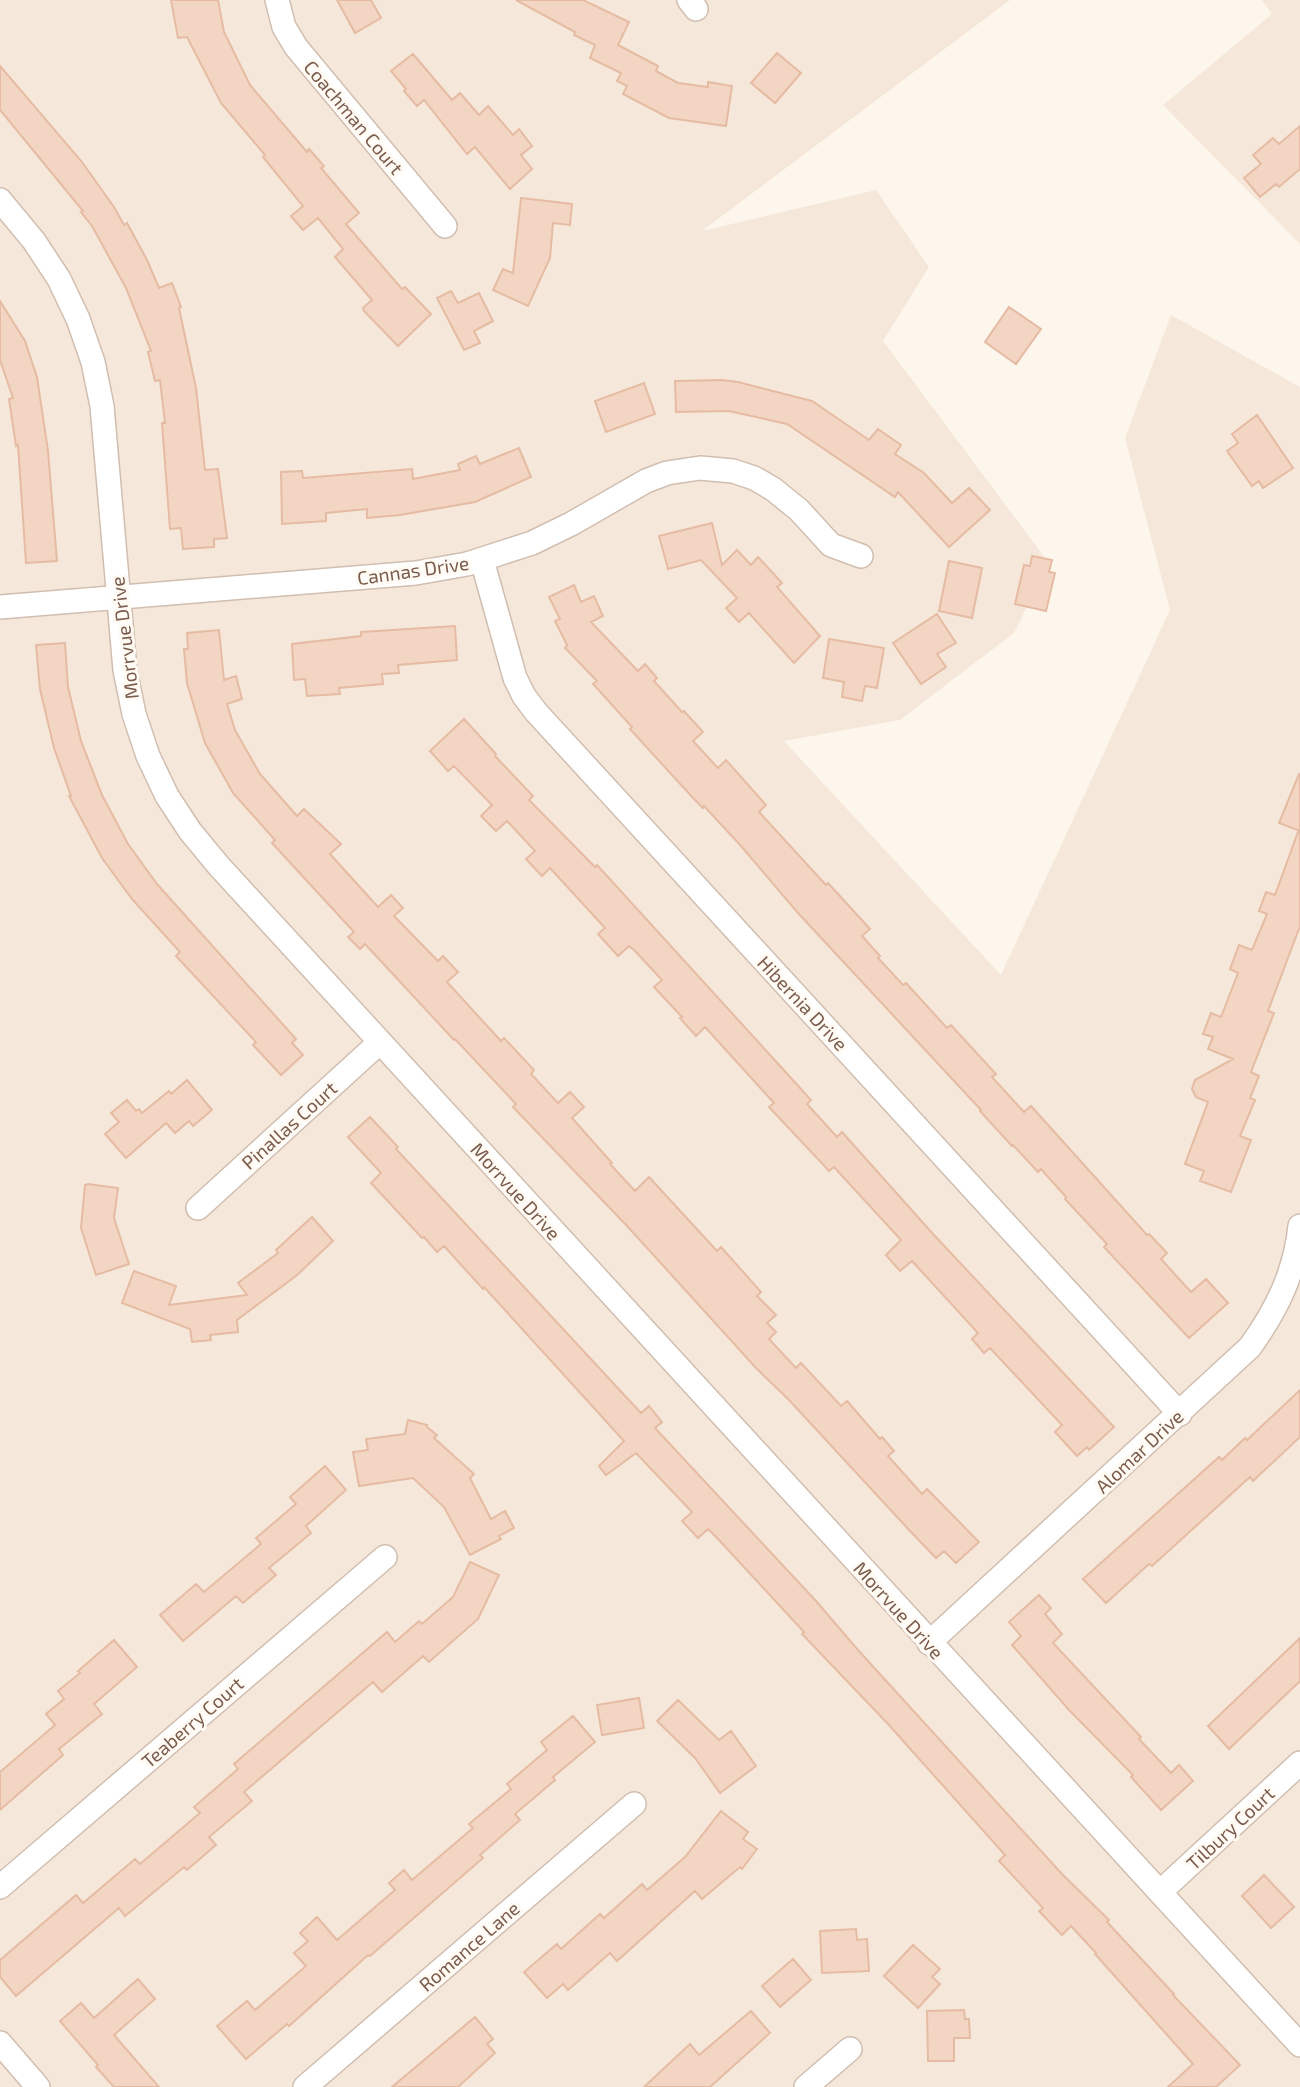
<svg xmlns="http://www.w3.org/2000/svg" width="1300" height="2087" font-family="'Exo 2',sans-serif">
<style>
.residential{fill:#f5e8da}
.building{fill:#f3d5c3;stroke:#e6bba3;stroke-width:2}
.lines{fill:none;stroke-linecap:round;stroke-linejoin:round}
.street-casing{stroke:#d1beb0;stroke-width:26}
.street{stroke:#fff;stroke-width:23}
.labels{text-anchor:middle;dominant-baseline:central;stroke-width:6;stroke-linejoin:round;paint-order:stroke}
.street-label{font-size:19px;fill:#7a5c4d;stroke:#fffaf3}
</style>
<rect width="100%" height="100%" fill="#fdf6ec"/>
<path class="residential" d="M0,0H1010L702,231L876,190L929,267L883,341L1049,563L1014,633L900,720L784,741L1001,975L1170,610L1125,438L1171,315L1300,387V2087H0Z
M1262,0H1300V244L1163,105L1272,14Z"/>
<path class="building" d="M171,0H218L224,32L250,85L307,152L309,149L324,166L321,168L359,213L346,224L402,289L405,287L431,314L398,346L364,311L363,308L372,300L335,257L343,249L318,218L303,230L291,216L303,206L263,157L265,155L221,103L187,37L178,38Z
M337,0H371L381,18L355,33Z
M516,0H583L629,22L618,45L658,66L656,71L678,83L708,87V82L732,86L726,126L669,118L623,94L627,86L617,81L621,73L590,58L595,45L574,35L575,32Z
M777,53L801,73L775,103L751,83Z
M413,54L452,100L460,93L479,115L488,106L513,135L519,129L532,146L521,155L532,169L510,189L475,147L467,154L424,100L417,106L404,91L406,89L391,71Z
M0,66L82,162L114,207L124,225L127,223L147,260L159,288L172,283L181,307L179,308L196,388L205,470L218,469L227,538L214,539V547L183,549L181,528L170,529L162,423H165L160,380L155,381L148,352L151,351L126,288L92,226L81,212L83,211L0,110Z
M1300,126V169L1279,187L1276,184L1260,197L1244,178L1261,164L1253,155L1273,138L1279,144Z
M521,198L572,204L570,225L553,223L550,258L528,306L493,290L503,269L513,273Z
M451,291L458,303L479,293L493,321L474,331L480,343L464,350L437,298Z
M0,301L25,341L37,377L48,451L57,561L26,563L18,445L16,446L9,399L13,398L0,360Z
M1009,307L1041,329L1016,364L985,342Z
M722,380L738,382L812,401L869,440L878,429L901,445L895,454L924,473L952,503L969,488L990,510L949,547L898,492L895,497L787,424L729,411L676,412L675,381Z
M644,383L655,414L606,432L595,401Z
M1257,415L1293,468L1263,488L1259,481L1252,486L1227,451L1238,443L1232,434Z
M519,448L531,477L475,502L400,515L367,518V509L326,513V521L282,524L281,472L302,471L303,478L412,469L413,479L460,470L458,464L476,456L480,464Z
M712,523L722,565L737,550L751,565L758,557L782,583L777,587L820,636L794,663L749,613L739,622L726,608L737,598L701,560L668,569L659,536Z
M1032,556L1052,560L1049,572L1055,573L1046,611L1015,604L1024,565L1030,566Z
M949,561L982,568L972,618L939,611Z
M574,585L581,602L594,596L603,616L591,622L638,671L645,664L657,678L654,681L682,712L684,711L703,732L693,741L718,768L726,760L766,805L759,812L826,885L828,883L870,929L862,936L880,956L878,958L903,985L906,983L947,1028L951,1025L996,1074L992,1077L1024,1112L1031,1106L1147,1235L1149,1234L1167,1253L1161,1259L1191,1292L1206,1279L1228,1303L1189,1338L1104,1247L1107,1244L1065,1199L1066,1197L1041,1169L1038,1172L1013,1145L1012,1146L980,1111L981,1110L798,913L741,846L704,806L703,808L693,798L630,729L632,727L593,684L597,681L565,648L567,645L555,621L560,619L549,597Z
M937,614L956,643L937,654L946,667L921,684L893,643Z
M455,626L457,660L398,665L399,673L382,674L383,684L339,688L340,694L307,696L305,679L294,680L292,644L361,636V632Z
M219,630L224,680L236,676L242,699L227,704L235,730L260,774L297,816L304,809L341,844L330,854L378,907L391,895L403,908L394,916L438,961L443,956L458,972L447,982L501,1041L504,1038L534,1070L531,1074L558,1103L570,1092L584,1107L572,1118L612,1163L610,1164L635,1191L649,1177L717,1251L721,1247L761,1292L757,1296L776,1315L767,1323L776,1332L769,1339L796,1368L801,1363L841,1406L847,1401L880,1439L882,1437L894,1451L888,1456L922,1494L927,1489L979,1542L956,1563L944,1551L936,1558L910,1531L789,1400L756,1368L628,1227L513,1107L516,1104L455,1039L454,1040L365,944L360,949L348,937L354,932L272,843L275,840L233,793L205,743L187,683L184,649H188L187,633Z
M829,639L884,648L877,688L865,686L862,701L842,697L844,682L823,678Z
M65,643L68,687L81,741L102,795L128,844L157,884L296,1039L292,1043L303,1055L281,1075L253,1045L256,1042L176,956L180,952L132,899L102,858L69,796H71L54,748L40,689L36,645Z
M464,719L496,754L495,756L533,796L529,800L595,867L597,865L781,1067L811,1100L807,1104L837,1137L842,1132L933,1234L1114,1427L1089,1450L1087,1447L1077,1456L1055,1432L1062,1425L990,1348L984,1353L972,1339L978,1333L912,1261L900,1271L886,1255L901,1240L834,1167L829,1171L769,1107L774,1103L705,1027L696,1036L680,1018L682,1017L654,987L662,980L634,950L629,946L618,956L598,934L605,928L550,868L542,876L526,859L535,851L507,821L496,831L481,816L492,805L454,766L448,771L430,751Z
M1299,774H1300V831L1279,823Z
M1298,832L1300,833V926L1268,1011L1274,1013L1251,1072L1259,1076L1250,1098L1255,1100L1240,1136L1251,1140L1231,1192L1200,1181L1204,1171L1185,1164L1208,1102L1196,1097L1192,1089L1195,1080L1233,1059L1208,1049L1213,1037L1203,1034L1211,1013L1221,1017L1238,973L1230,969L1239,945L1252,950L1267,914L1259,911L1266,892L1275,895Z
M187,1080L212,1110L193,1126L189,1121L175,1133L166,1123L126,1158L105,1134L119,1122L111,1113L127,1100L136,1111L139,1109L142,1113L169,1091L171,1094Z
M370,1117L398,1147L396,1149L641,1413L649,1406L662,1422L655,1428L816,1601L858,1650L1062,1874L1109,1920L1107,1922L1174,1994L1173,1995L1240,2065L1216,2087H1168L1193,2064L1095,1954L1096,1953L1071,1926L1062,1935L1039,1911L1043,1908L999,1861L1005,1855L888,1724L802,1634L804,1632L718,1539L708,1529L698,1538L682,1521L692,1512L636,1453L606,1475L599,1466L624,1441L484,1287L483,1289L444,1246L437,1252L424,1237L422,1238L371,1183L381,1173L348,1137Z
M88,1184L118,1188L114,1218L129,1264L96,1275L81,1228L85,1185Z
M312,1217L333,1241L296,1276L237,1320L238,1332L210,1335L211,1340L192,1342L190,1329L122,1303L134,1271L176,1286L169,1305L247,1295L238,1283L278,1253L276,1250Z
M1300,1390V1437L1253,1481L1250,1477L1152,1566L1149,1564L1106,1603L1083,1579L1219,1457L1222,1460L1245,1438L1247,1440Z
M408,1420L427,1425V1427L437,1435L434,1438L474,1474L470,1478L491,1519L505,1511L514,1528L499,1536L501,1539L470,1555L444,1507L413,1478L359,1486L353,1452L368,1450L366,1439L405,1434Z
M325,1466L346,1490L306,1526L311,1533L269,1568L276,1575L243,1603L236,1596L183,1641L160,1615L196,1584L204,1592L261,1544L256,1538L296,1504L290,1497Z
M470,1562L499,1575L478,1619L429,1662L423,1656L382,1692L373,1682L244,1792L252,1801L209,1837L216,1845L187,1870L184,1867L125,1916L119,1908L16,1996L0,1977V1960L76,1895L83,1903L135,1859L140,1864L200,1813L194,1807L238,1769L234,1764L387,1632L395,1642L419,1621L422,1624L453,1597Z
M1039,1595L1051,1608L1045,1614L1062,1634L1053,1643L1141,1737L1139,1739L1171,1773L1179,1765L1193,1781L1161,1810L1131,1777L1133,1775L1069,1710L1012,1645L1021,1636L1009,1622Z
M1300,1638V1681L1229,1749L1208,1726Z
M114,1640L137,1667L94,1704L102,1714L59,1749L63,1755L0,1810V1772L55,1725L46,1714L64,1699L58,1691L80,1673L78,1671Z
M639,1698L644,1728L602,1735L597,1705Z
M678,1700L719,1740L731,1731L756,1766L720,1793L695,1758L657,1721Z
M573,1716L595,1742L553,1777L555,1780L515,1814L520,1820L480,1855L483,1858L370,1956L368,1955L289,2026L287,2024L246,2059L217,2026L247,2001L255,2010L306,1966L294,1953L308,1941L300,1933L317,1917L337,1940L395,1890L389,1883L404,1870L412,1880L473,1828L469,1824L511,1789L507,1784L547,1750L541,1742Z
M721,1811L748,1832L743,1839L757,1849L742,1869L740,1867L702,1899L695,1891L617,1961L610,1953L568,1990L563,1984L547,1998L524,1972L557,1944L561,1949L600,1914L604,1918L642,1884L647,1890L685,1857Z
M1264,1875L1294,1907L1271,1928L1242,1896Z
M856,1929L857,1940L867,1939L869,1971L822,1973L820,1931Z
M913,1945L940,1969L932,1977L940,1984L918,2008L884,1976Z
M793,1959L811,1980L780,2007L762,1986Z
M138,1979L155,1999L114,2035L159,2087H114L96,2067L98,2065L60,2021L81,2003L94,2018Z
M964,2010L965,2019H969L970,2038H954V2061H928L927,2011Z
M751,2011L770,2033L710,2087H644L690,2044L699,2055Z
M475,2017L493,2039L487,2044L495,2053L458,2087H392Z"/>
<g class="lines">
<g class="street-casing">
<path id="street" d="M277,0L284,27L296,47L445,226
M689,0L696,9
M0,200L34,241L59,279L78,319L93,362L102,406L125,670L134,714L148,756L167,796L190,831L218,865L1300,2045
M482,560L515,678L524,696L536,712L1180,1414
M0,607L416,573L467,564L532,543L571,524L646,481L667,473L700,468L733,471L754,478L773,489L799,510L831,545L861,556
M198,1208L380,1042
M929,1643L1250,1347C1277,1309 1295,1273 1300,1226
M0,1887L385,1557
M1160,1892L1300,1763
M0,2043L38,2087
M305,2087L634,1804
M806,2087L850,2049"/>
</g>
<use href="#street" class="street"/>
</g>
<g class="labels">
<g class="street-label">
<text transform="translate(354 117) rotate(50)">Coachman Court</text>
<text transform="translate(413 570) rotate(-8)">Cannas Drive</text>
<text transform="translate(124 638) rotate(-97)">Morrvue Drive</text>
<text transform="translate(803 1003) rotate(47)">Hibernia Drive</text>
<text transform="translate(289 1125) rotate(-42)">Pinallas Court</text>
<text transform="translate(516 1191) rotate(48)">Morrvue Drive</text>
<text transform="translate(1139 1451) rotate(-43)">Alomar Drive</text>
<text transform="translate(899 1610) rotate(48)">Morrvue Drive</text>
<text transform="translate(192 1722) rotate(-41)">Teaberry Court</text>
<text transform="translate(1230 1828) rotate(-43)">Tilbury Court</text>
<text transform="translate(469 1946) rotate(-41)">Romance Lane</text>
</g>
</g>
</svg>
